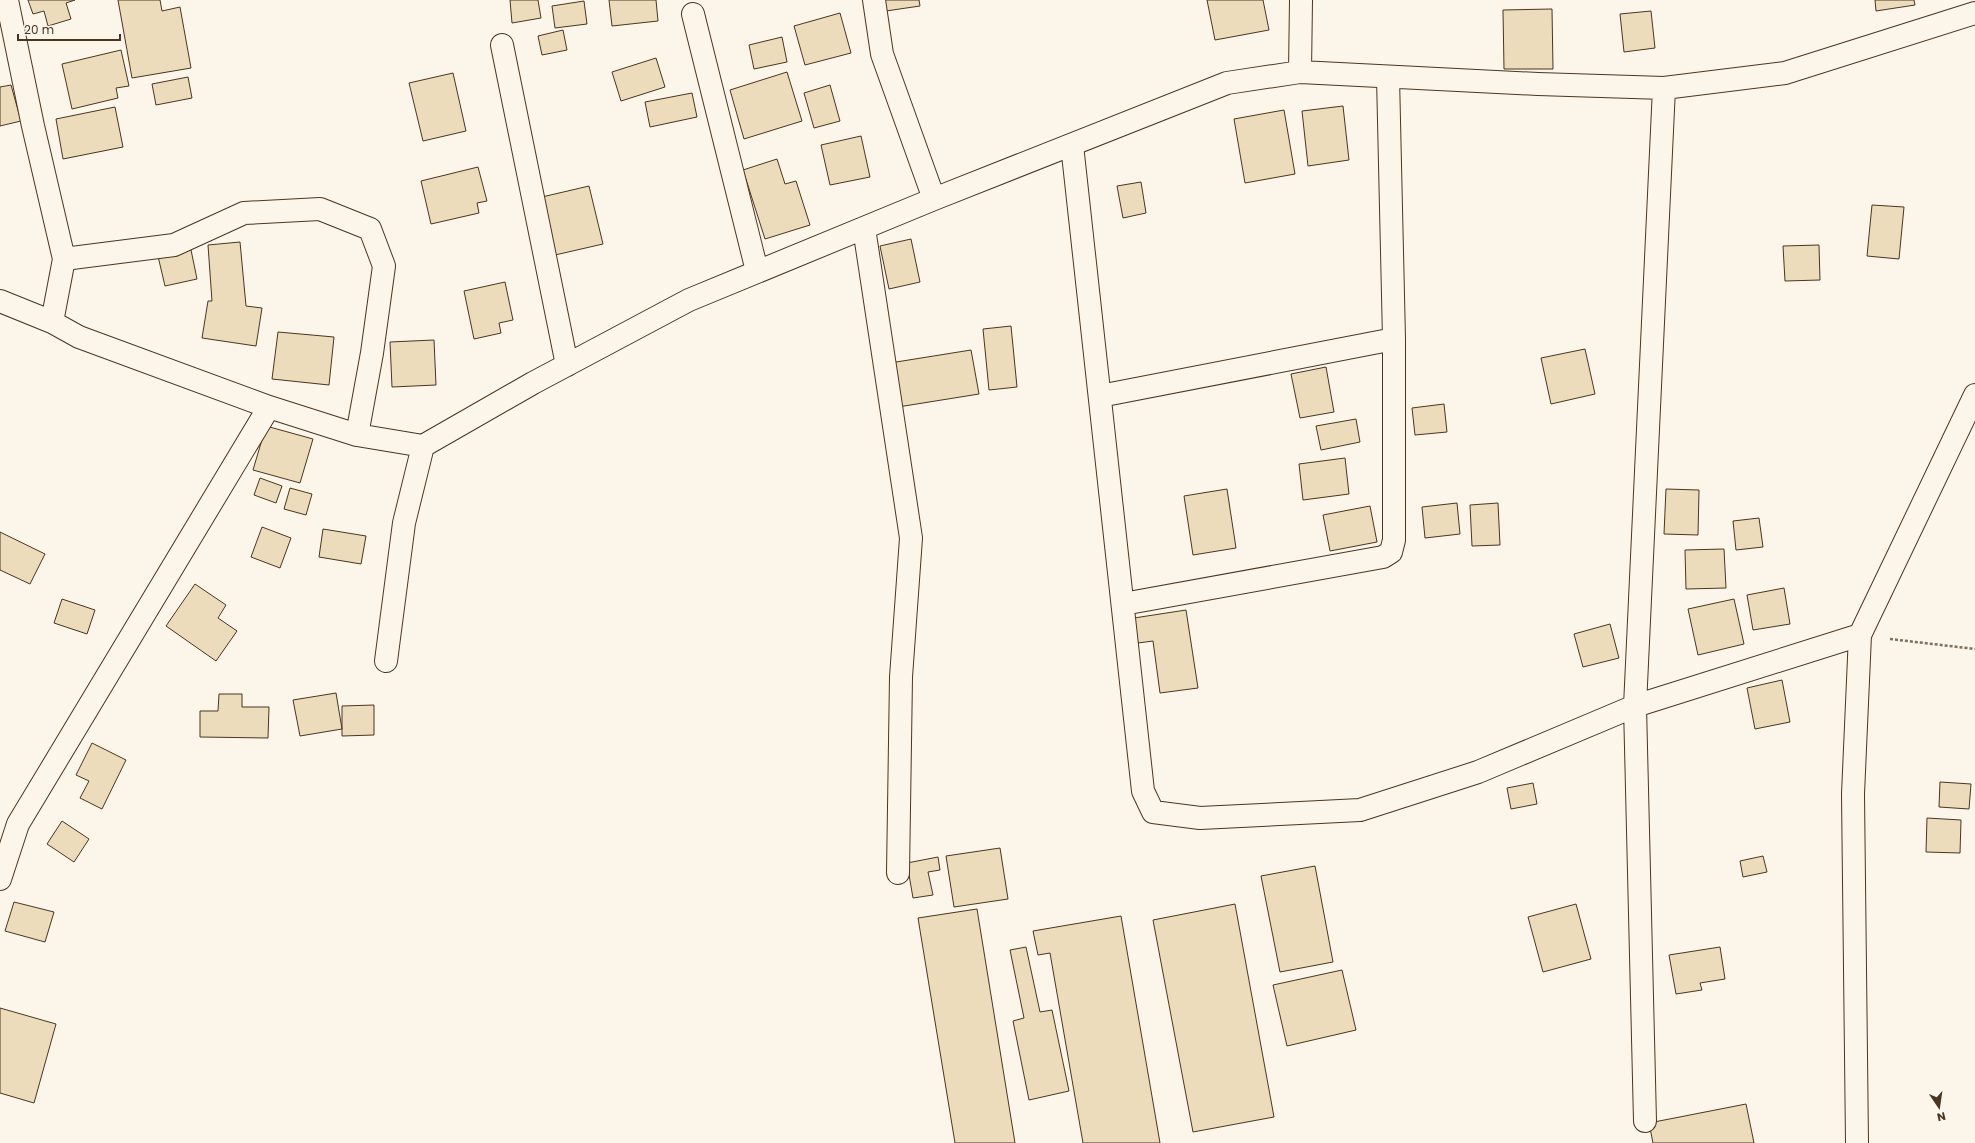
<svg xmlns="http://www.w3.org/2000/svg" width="1975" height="1143" font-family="Poppins,sans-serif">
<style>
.building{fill:#ecdcbc;stroke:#4a3520}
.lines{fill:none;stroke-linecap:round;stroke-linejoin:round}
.minor-casing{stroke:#4a3520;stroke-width:24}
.path{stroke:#7f6f5c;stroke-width:2.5;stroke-dasharray:3 2;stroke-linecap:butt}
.minor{stroke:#fbf6e9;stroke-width:22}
</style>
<rect width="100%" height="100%" fill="#fbf6e9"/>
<path class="building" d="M28,0H75L66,3L71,19L48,26L44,11L33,14Z
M118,0H160L162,11L180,7L191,68L132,78Z
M510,0H538L541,18L512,23Z
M609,0H656L658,21L612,26Z
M884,0H919L920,6L886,11Z
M1207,0H1263L1269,30L1215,40Z
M1875,0H1914L1915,5L1876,11Z
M584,1L587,24L555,28L552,6Z
M1552,9L1553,69H1504L1503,10Z
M1651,11L1655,48L1624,52L1620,14Z
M840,13L851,53L805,65L794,26Z
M563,30L567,50L542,55L538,36Z
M782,37L787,62L754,69L749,45Z
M121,50L129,86L116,88L118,98L72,109L62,64Z
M656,58L665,87L621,101L612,72Z
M787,72L802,121L744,139L730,90Z
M453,73L466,131L423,141L409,83Z
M188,77L192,98L156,105L152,84Z
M11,85L21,121L0,126V87Z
M830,85L840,121L814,128L804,93Z
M692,93L697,117L650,127L645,102Z
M1343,106L1349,160L1308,166L1302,111Z
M115,107L123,147L63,159L56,119Z
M1284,110L1295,174L1245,183L1234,119Z
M861,136L870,177L830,185L821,145Z
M777,159L785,184L796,181L810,225L765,239L743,170Z
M478,167L487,201L477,203L479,213L431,224L421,181Z
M1141,182L1146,213L1123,218L1117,186Z
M589,186L603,244L555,255L542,197Z
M1872,205L1904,207L1899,259L1867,256Z
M911,239L920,282L889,289L880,246Z
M240,242L246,306L262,308L256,346L202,338L208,301H212L208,245Z
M190,245L197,279L165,286L157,252Z
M1819,245L1820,280L1785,281L1783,246Z
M505,282L513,320L499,323L501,333L474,339L464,291Z
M1011,326L1017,387L989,390L983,329Z
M278,332L334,337L329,385L272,379Z
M434,340L436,385L392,387L390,342Z
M1585,349L1595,394L1551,404L1541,358Z
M971,350L979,394L898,407L890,363Z
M1326,367L1334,412L1300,418L1291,374Z
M1444,404L1447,432L1415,435L1412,408Z
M1356,419L1360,442L1321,450L1316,426Z
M266,426L313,439L300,483L253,470Z
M1345,458L1349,494L1303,500L1299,464Z
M260,478L282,486L276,503L254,495Z
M290,488L312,494L306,515L284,509Z
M1227,489L1236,548L1193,555L1184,496Z
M1666,489L1699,490L1698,535L1664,534Z
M1457,503L1460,534L1425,538L1422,507Z
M1498,503L1500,545L1472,546L1470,505Z
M1370,506L1377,542L1330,551L1323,515Z
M1759,518L1763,547L1736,550L1733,521Z
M262,527L291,538L280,568L251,557Z
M323,529L366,536L361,564L319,557Z
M0,532L45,554L30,584L0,570Z
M1724,549L1726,588L1686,589L1685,550Z
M195,584L226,605L218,618L237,631L216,661L166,626Z
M1784,588L1790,624L1753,630L1747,595Z
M62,599L95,610L87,634L54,623Z
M1734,599L1744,644L1698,655L1688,609Z
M1186,610L1198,688L1160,693L1153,641L1138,643L1134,618Z
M1610,624L1619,658L1583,667L1574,634Z
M1782,680L1790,722L1755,729L1747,688Z
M336,693L342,729L300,736L293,700Z
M219,694H242V707H269L268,738L200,737V711H218Z
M374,705V735L342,736V706Z
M92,743L126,760L102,809L80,798L89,781L76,775Z
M1940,782L1971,784L1969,809L1939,807Z
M1533,783L1537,804L1511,809L1507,788Z
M1927,818L1961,820L1960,853L1926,852Z
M62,821L89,839L74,862L47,844Z
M1000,848L1008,899L954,907L946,856Z
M1763,856L1767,872L1743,877L1740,861Z
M938,857L940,870L928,872L933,895L913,898L907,863Z
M1315,866L1333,962L1280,972L1261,876Z
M14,902L54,912L45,942L5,931Z
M1235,904L1274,1117L1193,1132L1153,920Z
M1576,904L1591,959L1543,972L1528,917Z
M977,909L1015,1143H955L918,918Z
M1121,916L1160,1143H1083L1050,953L1038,955L1033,931Z
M1026,947L1040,1012L1052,1010L1069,1091L1029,1100L1013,1021L1024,1018L1010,950Z
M1720,947L1725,979L1700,983L1702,990L1676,994L1669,955Z
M1342,970L1356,1030L1287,1046L1273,985Z
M0,1008L56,1024L34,1103L0,1093Z
M1746,1104L1754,1143H1653L1649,1123Z"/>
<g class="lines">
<g class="minor-casing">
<path id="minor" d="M7,0L33,126L64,259L52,322
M874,0L882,54L934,199
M693,14L757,271
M502,45L567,365
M1300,72L1301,0
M1072,145L1143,791L1153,812L1200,818L1360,810L1478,772L1635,706L1860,635
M864,228L911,538L901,677L898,873
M64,259L174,245L244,213L320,209L370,229L384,266L372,353L357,435
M0,301L52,322L79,337L269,407L357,435L423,446L533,383L689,300L934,199L1227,83L1300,72L1538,84L1664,88L1785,73L1975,13
M1100,396L1394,339
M1123,604L1383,557L1391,552L1394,540V339L1388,77
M386,661L404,523L423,446
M0,879L18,824L269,407
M1645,1121L1635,706L1664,88
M1857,1143L1853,794L1860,635L1975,395"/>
</g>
<path class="path" d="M1890,639L1975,649"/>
<use href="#minor" class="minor"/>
</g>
<g transform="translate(1939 1107) rotate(167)" stroke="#fbf6e9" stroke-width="3" paint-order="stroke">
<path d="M0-3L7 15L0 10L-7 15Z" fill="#4a3520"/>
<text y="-6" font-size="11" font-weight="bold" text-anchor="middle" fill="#4a3520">N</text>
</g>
<path d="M18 34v6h102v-6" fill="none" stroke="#4a3520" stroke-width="2"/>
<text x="24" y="34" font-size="12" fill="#4a3520" stroke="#fbf6e9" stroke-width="3" paint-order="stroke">20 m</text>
</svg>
